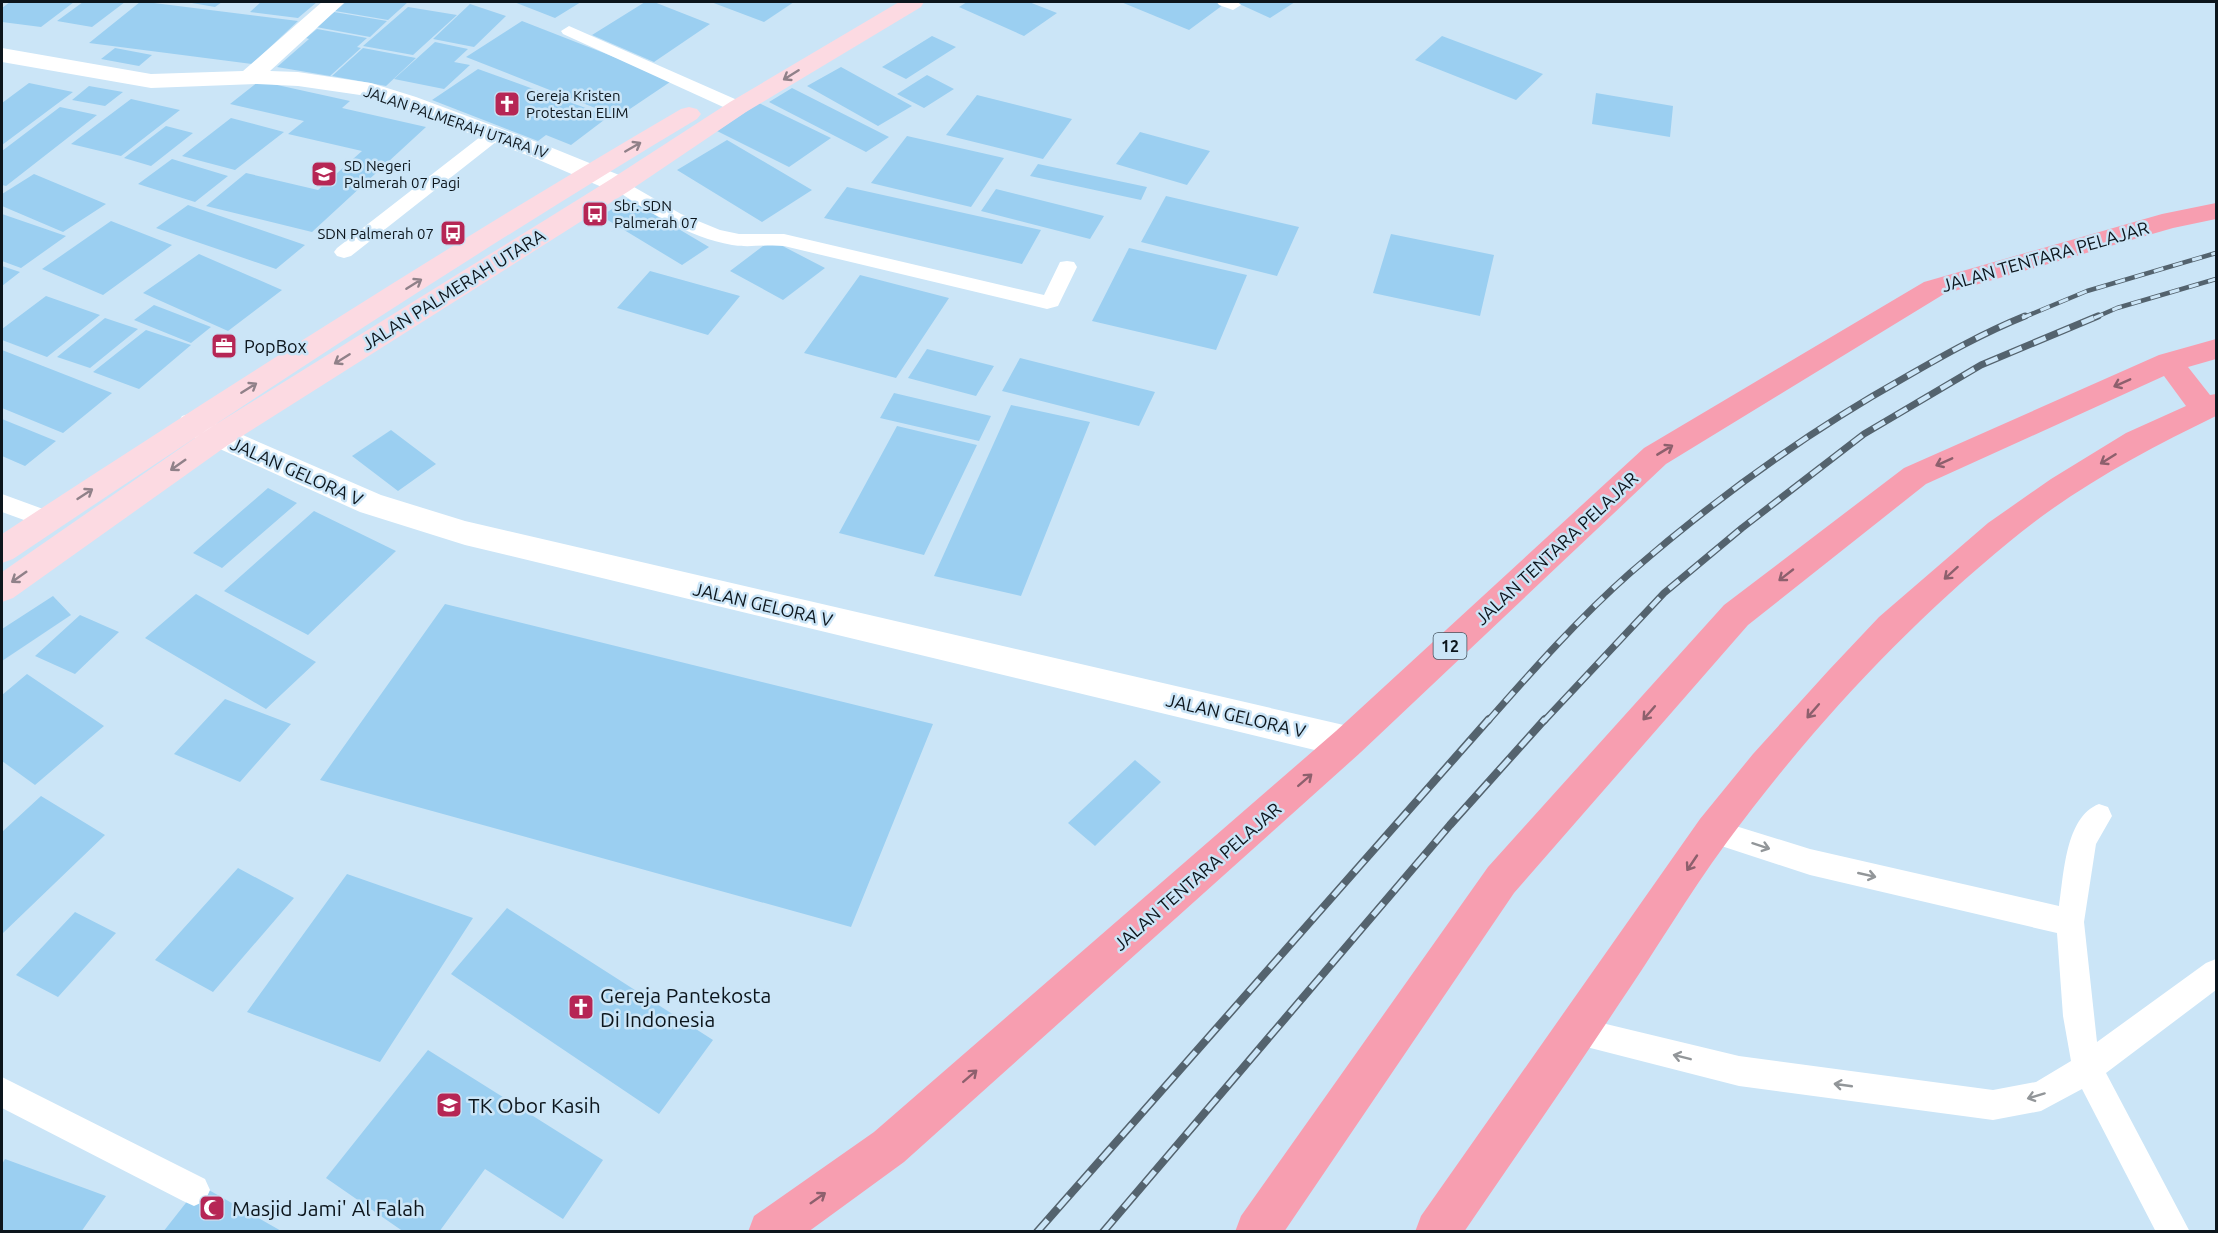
<svg xmlns="http://www.w3.org/2000/svg" width="2218" height="1233" font-family="Ubuntu,sans-serif">
<style>
.building{fill:#9bcff1}
.lines{fill:none;stroke-linecap:round;stroke-linejoin:round}
.service{fill:#fff;fill-rule:evenodd}
.minor{fill:#fff;fill-rule:evenodd}
.secondary{fill:#fcdae2;fill-rule:evenodd}
.trunk{fill:#f79eb0;fill-rule:evenodd}
.rail-far2-casing{stroke:#54636e;stroke-width:4.5}
.rail-far1-casing{stroke:#54636e;stroke-width:7}
.rail-casing{stroke:#54636e;stroke-width:8}
.rail-far2{stroke:#cbe5f7;stroke-width:3;stroke-dasharray:10;stroke-linecap:butt}
.rail-far1{stroke:#cbe5f7;stroke-width:4.5;stroke-dasharray:13;stroke-linecap:butt}
.rail{stroke:#cbe5f7;stroke-width:5;stroke-dasharray:16;stroke-linecap:butt}
.oneway{stroke:#908189}
.oneway2{stroke:#8d606d}
.oneway3{stroke:#929699}
.labels{text-anchor:middle;dominant-baseline:central;stroke-width:5;stroke-linejoin:round;paint-order:stroke}
.far-poi-label{font-size:15px;fill:#0c151c;stroke:#cbe5f7;text-anchor:start}
.far-street-label{font-size:15px;fill:#0c151c;stroke:#cbe5f7}
.shield{fill:#cbe5f7;stroke:#45535e;stroke-width:1.5}
.shield-label{font-size:16px;font-weight:bold;fill:#0c151c}
.street-label{font-size:18px;fill:#0c151c;stroke:#cbe5f7}
.poi-label{font-size:18px;fill:#0c151c;stroke:#cbe5f7;text-anchor:start}
.near-poi-label{font-size:21px;fill:#0c151c;stroke:#cbe5f7;text-anchor:start}
</style>
<rect width="100%" height="100%" fill="#cbe5f7"/>
<path class="building" d="M10,2H74L41,27L2,22V8Z
M83,2H125L92,27L57,21Z
M140,2H146L298,21L252,64L89,43Z
M186,2H222L215,7Z
M261,2H317L298,18L250,12Z
M346,2H408L388,20L335,11Z
M514,2H581L555,18Z
M645,2H654L710,24L654,62L592,35Z
M711,2H794L764,22Z
M967,2H1029L1057,13L1024,36L959,7Z
M1121,2H1213L1223,5L1189,30Z
M1235,2H1295L1270,18Z
M470,4L506,16L474,47L433,39Z
M408,7L457,15L413,55L363,46Z
M334,12L387,21L370,37L316,27Z
M522,21L673,80L618,117L466,57Z
M317,29L367,38L357,47L361,48L330,76L277,67L309,39L306,38Z
M932,36L956,47L906,79L882,67Z
M1442,36L1543,74L1516,100L1415,60Z
M435,42L468,49L454,62L470,65L444,89L394,79Z
M115,48L152,55L139,66L101,59Z
M363,48L416,58L386,86L332,76Z
M841,67L912,106L878,126L807,86Z
M478,69L583,107L608,117L571,145L546,135L538,141L432,100Z
M927,75L954,89L924,108L897,94Z
M259,81L350,101L342,108L426,127L312,232L206,206L246,173L318,190L362,151L288,134L304,121L230,104Z
M29,83L73,92L2,145V103Z
M89,86L123,92L105,106L72,100Z
M792,88L889,137L866,152L769,102Z
M1596,93L1673,106L1670,137L1592,124Z
M977,95L1072,119L1043,159L946,135Z
M131,99L180,110L121,156L71,144Z
M759,103L831,138L789,167L717,131Z
M60,107L97,115L6,186L2,185V151Z
M231,118L284,132L235,170L182,156Z
M166,126L193,133L151,166L124,158Z
M1140,132L1210,151L1187,185L1116,164Z
M907,136L1004,158L971,207L871,183Z
M727,140L812,190L762,222L677,170Z
M172,159L228,176L195,202L138,184Z
M1038,164L1147,187L1141,200L1030,176Z
M34,174L106,204L63,232L2,206V194Z
M847,187L1041,230L1022,264L824,218Z
M996,189L1104,216L1090,239L981,211Z
M1166,196L1299,227L1277,276L1141,242Z
M628,199L709,247L682,265L601,216Z
M188,205L305,245L276,269L156,228Z
M2,214L66,236L21,268L2,261Z
M111,221L172,245L103,295L42,269Z
M1391,234L1494,255L1480,316L1373,293Z
M771,240L825,268L783,300L730,271Z
M1129,248L1247,275L1216,350L1092,321Z
M199,254L282,290L228,331L143,293Z
M2,266L20,272L2,286Z
M650,271L740,296L708,335L617,308Z
M860,275L949,298L896,378L804,353Z
M46,296L100,315L47,357L2,340V329Z
M154,305L211,327L191,343L134,320Z
M105,318L138,329L90,368L57,357Z
M146,330L191,345L139,389L93,372Z
M927,349L994,366L976,396L908,378Z
M2,350L112,393L63,433L2,408Z
M1020,358L1155,392L1139,426L1002,391Z
M894,393L991,416L979,441L880,418Z
M1011,405L1090,422L1021,596L934,576Z
M2,419L56,441L25,466L2,456Z
M897,426L977,445L924,555L839,533Z
M391,430L436,464L398,491L352,456Z
M268,488L297,503L222,568L193,553Z
M314,511L396,551L308,635L224,591Z
M196,594L316,662L266,709L145,638Z
M53,596L71,615L2,661V629Z
M445,604L933,724L851,927L320,780Z
M80,615L119,632L75,674L35,656Z
M27,674L104,726L35,785L2,761V695Z
M225,699L291,724L240,782L174,754Z
M1135,760L1161,782L1095,846L1068,823Z
M41,796L105,835L2,934V832Z
M238,868L294,898L213,992L155,960Z
M347,874L473,918L380,1062L247,1012Z
M507,908L713,1040L659,1114L451,974Z
M75,912L116,933L58,997L16,975Z
M428,1050L603,1160L563,1219L485,1169L439,1232H404L326,1178Z
M5,1159L106,1196L81,1232H2V1164Z
M200,1185L283,1232H163Z"/>
<g class="lines">
<path class="service" d="M1217,2H1238L1241,5L1233,10L1219,5Z
M569,26L744,103L747,107L744,111H732L563,34L561,31Z
M495,129L501,130L504,134L501,138L351,256L344,258L337,256L334,252L337,248L489,130Z
M620,179L681,214L720,230L739,234H784L1044,295L1060,262L1067,261L1074,262L1077,267L1058,306L1047,309L784,246C767,244 749,248 732,245C688,237 651,213 614,189L611,185L614,181Z
M2,494L54,513L57,519L54,525L46,528L2,512Z
M2099,804L2108,807L2112,816L2096,844L2084,922L2097,1042L2206,963L2216,959V990L2106,1073L2190,1232H2156L2082,1089L2041,1111L1993,1120L1739,1086L1567,1042L1562,1032L1567,1022L1577,1017L1739,1056L1993,1090L2036,1082L2071,1061L2063,1016L2057,933L1810,875L1703,840L1700,831L1703,822L1713,819L1810,849L2059,906C2064,875 2065,817 2099,804Z
M2,1077L205,1179L210,1190L205,1201L194,1206L183,1201L2,1108Z"/>
<path class="minor" d="M322,2H345L270,71L298,72L371,83L416,97L550,147L629,179L632,185L629,191L620,193L611,191L532,157L400,107L360,95L298,86L257,84L151,88L2,62V48L151,74L243,71Z
M192,413L381,495L465,521L1348,726L1360,731L1366,742L1360,753L1348,758L465,545L360,512L182,432L177,424L182,416Z"/>
<path class="secondary" d="M899,2H924L921,7L746,112L629,191L228,445L13,598L2,602V572L208,429L611,179L730,102Z
M689,107L697,109L701,114L697,119C465,258 238,408 13,559L2,563V534C225,388 450,244 681,109Z"/>
<path class="trunk" d="M2216,203V219L2173,228L1944,294L1666,464L1360,753L904,1162L808,1232H748L754,1216L874,1132L1336,731L1644,448L1924,282L2162,214Z
M2216,339V359L2188,367L2210,395L2216,394V416C2144,451 2071,490 2009,542C1903,629 1808,732 1727,842C1688,895 1654,953 1617,1007C1567,1083 1515,1157 1464,1232H1415L1421,1216L1700,819L1753,754L1829,670L1879,617L1988,523L2051,479L2126,433L2186,406L2164,376L1926,484L1748,625L1514,893L1284,1232H1235L1241,1216L1488,867L1724,605L1904,468L2159,355Z"/>
<g class="rail-far2-casing">
<path id="rail-far2" d="M2022,318L2087,291L2216,253
M2094,318L2117,308L2216,279"/>
</g>
<g class="rail-far1-casing">
<path id="rail-far1" d="M1488,721C1533,670 1579,618 1630,573C1715,499 1806,433 1904,378C1944,355 1983,333 2025,316
M1544,721L1664,593L1742,528L1864,434L1981,365L2098,316"/>
</g>
<g class="rail-casing">
<path id="rail" d="M1037,1232L1489,719
M1103,1232L1450,825L1545,719"/>
</g>
<use href="#rail-far2" class="rail-far2"/>
<use href="#rail-far1" class="rail-far1"/>
<use href="#rail" class="rail"/>
</g>
<defs><path id="oneway-shaft" d="M-6 0H5M1.5-3L5.5 0L1.5 3" fill="none" stroke-width="1.6" stroke-linecap="round" stroke-linejoin="round" transform="scale(1.5)"/></defs>
<g class="oneway">
<use href="#oneway-shaft" transform="translate(791 75) rotate(148)"/>
<use href="#oneway-shaft" transform="translate(633 147) rotate(-30)"/>
<use href="#oneway-shaft" transform="translate(414 284) rotate(-32)"/>
<use href="#oneway-shaft" transform="translate(342 359) rotate(148)"/>
<use href="#oneway-shaft" transform="translate(249 388) rotate(-32)"/>
<use href="#oneway-shaft" transform="translate(178 465) rotate(145)"/>
<use href="#oneway-shaft" transform="translate(85 494) rotate(-33)"/>
<use href="#oneway-shaft" transform="translate(19 577) rotate(145)"/>
</g>
<g class="oneway2">
<use href="#oneway-shaft" transform="translate(2122 383) rotate(156)"/>
<use href="#oneway-shaft" transform="translate(1665 450) rotate(-31)"/>
<use href="#oneway-shaft" transform="translate(2108 459) rotate(148)"/>
<use href="#oneway-shaft" transform="translate(1944 462) rotate(156)"/>
<use href="#oneway-shaft" transform="translate(1951 573) rotate(138)"/>
<use href="#oneway-shaft" transform="translate(1786 575) rotate(142)"/>
<use href="#oneway-shaft" transform="translate(1813 711) rotate(131)"/>
<use href="#oneway-shaft" transform="translate(1649 713) rotate(131)"/>
<use href="#oneway-shaft" transform="translate(1305 780) rotate(-41)"/>
<use href="#oneway-shaft" transform="translate(1692 863) rotate(124)"/>
<use href="#oneway-shaft" transform="translate(970 1076) rotate(-41)"/>
<use href="#oneway-shaft" transform="translate(818 1198) rotate(-35)"/>
</g>
<g class="oneway3">
<use href="#oneway-shaft" transform="translate(1761 846) rotate(18)"/>
<use href="#oneway-shaft" transform="translate(1867 875) rotate(13)"/>
<use href="#oneway-shaft" transform="translate(1682 1057) rotate(-166)"/>
<use href="#oneway-shaft" transform="translate(1843 1085) rotate(-172)"/>
<use href="#oneway-shaft" transform="translate(2036 1096) rotate(163)"/>
</g>
<defs>
<g id="church-square" transform="scale(1.35)"><rect x="-9" y="-9" width="18" height="18" rx="4" fill="#b62655" stroke="#cbe5f7"/><path d="M-1.2-6h2.4v3.5h3.3v2.4h-3.3V6h-2.4V-.1h-3.3v-2.4h3.3Z" fill="#fff"/></g>
<g id="school-square" transform="scale(1.35)"><rect x="-9" y="-9" width="18" height="18" rx="4" fill="#b62655" stroke="#cbe5f7"/><path d="M0-5L7-2L0 1L-7-2ZM-4 1L0 2.5L4 1V4Q0 6-4 4Z" fill="#fff"/></g>
<g id="bus-square" transform="scale(1.35)"><rect x="-9" y="-9" width="18" height="18" rx="4" fill="#b62655" stroke="#cbe5f7"/><path d="M-5-6H5V4H4V6H2V4H-2V6H-4V4H-5ZM-3.5-4V0h7V-4ZM-3.5 1.2v1.5H-2V1.2ZM2 1.2v1.5H3.5V1.2Z" fill="#fff"/></g>
<g id="office-square" transform="scale(1.35)"><rect x="-9" y="-9" width="18" height="18" rx="4" fill="#b62655" stroke="#cbe5f7"/><path d="M-6-3h4V-5.5h4V-3h4V5H-6ZM-1-4.5V-3h2v-1.5ZM-6 0V1H6V0Z" fill="#fff"/></g>
<g id="mosque-square" transform="scale(1.35)"><rect x="-9" y="-9" width="18" height="18" rx="4" fill="#b62655" stroke="#cbe5f7"/><path d="M3.5-4.9A6 6 0 1 0 3.5 4.9A5 5 0 1 1 3.5-4.9Z" fill="#fff"/></g>
</defs>
<g fill-rule="evenodd">
<use href="#church-square" x="507" y="104"/>
<use href="#school-square" x="324" y="174"/>
<use href="#bus-square" x="595" y="214"/>
<use href="#bus-square" x="453" y="233"/>
<use href="#office-square" x="224" y="346"/>
<use href="#church-square" x="581" y="1007"/>
<use href="#school-square" x="449" y="1105"/>
<use href="#mosque-square" x="212" y="1208"/>
</g>
<g class="labels">
<g class="far-poi-label">
<text x="526" y="95">Gereja Kristen<tspan x="526" dy="17">Protestan ELIM</tspan></text>
<text x="344" y="165">SD Negeri<tspan x="344" dy="17">Palmerah 07 Pagi</tspan></text>
<text x="614" y="205">Sbr. SDN<tspan x="614" dy="17">Palmerah 07</tspan></text>
<text x="434" y="233" text-anchor="end">SDN Palmerah 07</text>
</g>
<g class="far-street-label">
<text transform="translate(456 122) rotate(19)">JALAN PALMERAH UTARA IV</text>
</g>
<rect class="shield" x="1433.5" y="633" width="33" height="26" rx="4.5"/>
<g class="shield-label">
<text x="1450" y="646">12</text>
</g>
<g class="street-label">
<text transform="translate(2045 256) rotate(-16)">JALAN TENTARA PELAJAR</text>
<text transform="translate(453 289) rotate(-32)">JALAN PALMERAH UTARA</text>
<text transform="translate(297 471) rotate(24)">JALAN GELORA V</text>
<text transform="translate(1556 548) rotate(-43)">JALAN TENTARA PELAJAR</text>
<text transform="translate(763 604) rotate(13)">JALAN GELORA V</text>
<text transform="translate(1236 715) rotate(13)">JALAN GELORA V</text>
<text transform="translate(1197 876) rotate(-41)">JALAN TENTARA PELAJAR</text>
</g>
<g class="poi-label">
<text x="244" y="346">PopBox</text>
</g>
<g class="near-poi-label">
<text x="600" y="995">Gereja Pantekosta<tspan x="600" dy="24">Di Indonesia</tspan></text>
<text x="468" y="1105">TK Obor Kasih</text>
<text x="232" y="1208">Masjid Jami' Al Falah</text>
</g>
</g>
<rect width="2218" height="1233" fill="none" stroke="#0c151c" stroke-width="6"/>
</svg>
